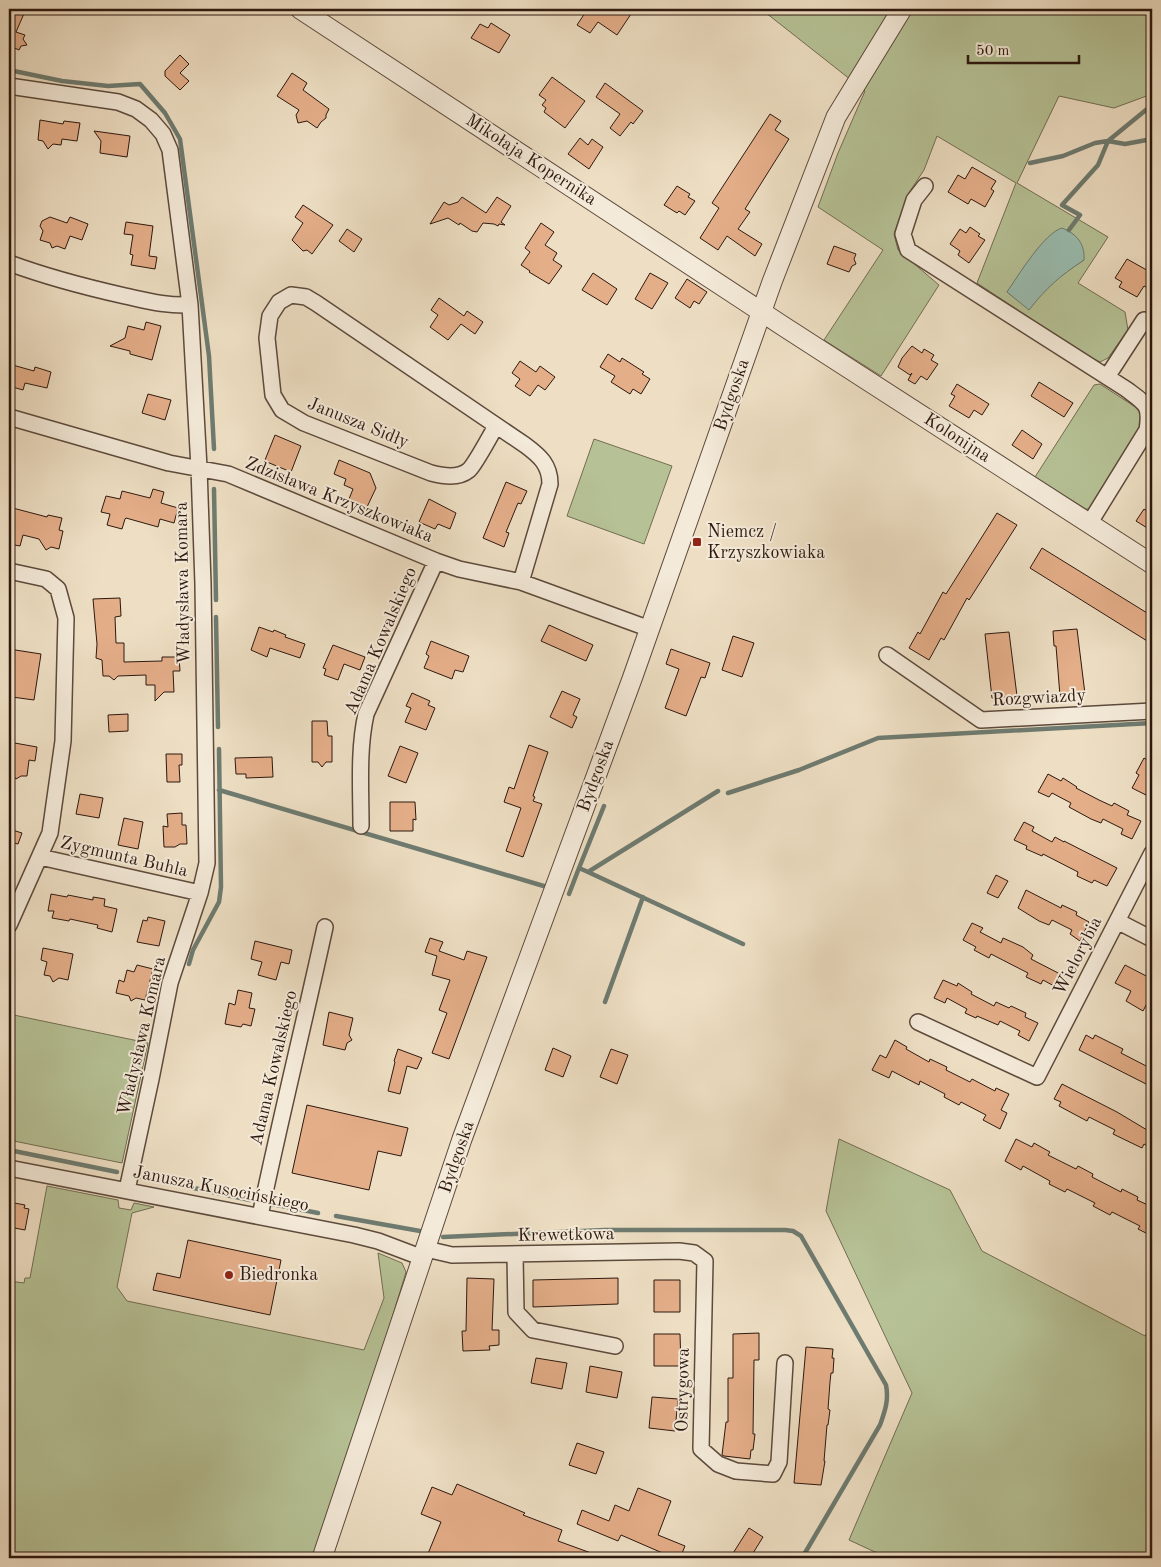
<svg xmlns="http://www.w3.org/2000/svg" width="1161" height="1567" font-family="'Old Standard TT',serif">
<style>
.green{fill:#b6c296;stroke:#726d52;fill-rule:evenodd}
.water{fill:#9abdb0;stroke:#6e7b70}
.lines{fill:none;stroke-linecap:round;stroke-linejoin:round}
.stream{stroke:#6e7b70;stroke-width:4.5}
.building{fill:#e4ae89;stroke:#2d180f}
.minor-casing{stroke:#5d4a3c;stroke-width:18}
.tertiary-casing{stroke:#5d4a3c;stroke-width:21}
.minor{stroke:#f4ead9;stroke-width:15}
.tertiary{stroke:#f4ead9;stroke-width:19}
.poi-dot{fill:#8f2418;stroke:#f4ead9;stroke-width:2}
.labels{text-anchor:middle;dominant-baseline:central;stroke-width:4;stroke-linejoin:round;paint-order:stroke}
.street-label{font-size:18px;fill:#2d180f;stroke:#f4ead9}
.poi-label{font-size:18px;fill:#2d180f;stroke:#f4ead9;text-anchor:start}
</style>
<rect width="100%" height="100%" fill="#eedfc4"/>
<filter id="stains"><feTurbulence type="fractalNoise" baseFrequency=".004" numOctaves="4"/><feColorMatrix values="0 0 0 0 .2 0 0 0 0 .09 0 0 0 0 .02 0 0 0 .5 -.17"/></filter>
<radialGradient id="worn" r=".72"><stop offset=".6" stop-color="#630" stop-opacity="0"/><stop offset="1" stop-color="#630" stop-opacity=".3"/></radialGradient>
<path class="green" d="M761,9H1152V94L1114,108L1059,96L1017,183L1108,237L1078,283L1125,312L1128,330L1108,358L1100,362L1089,357L977,283L1016,183L937,136L924,170L908,194L894,234L898,250L939,285L881,376L824,340L883,250L818,207L838,153L865,91ZM1039,247L1084,260C1059,276 1047,286 1029,309L1007,292Z
M1100,384L1137,408C1142,415 1142,419 1140,426L1109,482L1090,509H1086L1035,477L1094,385Z
M594,439L672,466L644,544L567,516Z
M9,1014L148,1043L122,1163L9,1140Z
M839,1139L950,1190L982,1251L1145,1336L1152,1323V1558H888L849,1540L912,1393L826,1211Z
M47,1186L118,1200L119,1208L131,1210L134,1203L154,1207L132,1213L117,1287L127,1301L364,1350L384,1298L378,1253L402,1263L406,1272L319,1558H9V1281L24,1283L25,1278H30Z"/>
<path class="water" d="M1062,228C1077,234 1085,244 1084,260C1060,276 1047,287 1029,310L1007,292C1018,276 1044,233 1062,228Z"/>
<g class="lines">
<path class="stream" d="M9,70L62,81L108,86L140,84L165,113L180,139L209,356L214,449
M1030,163L1063,156L1095,143L1108,141L1125,144L1152,139
M1069,230L1080,215L1062,205L1098,165L1108,141L1152,105
M214,489L216,600
M216,617L218,727
M219,790L547,887
M728,793L799,770L878,738L1152,723
M579,868L604,806
M588,872L743,944
M569,894L579,868L588,872L718,791
M189,964L193,950L219,902L221,887L219,749
M605,1002L643,897
M9,1150L117,1172
M142,1177L250,1200
M272,1204L318,1213
M336,1216L420,1231
M443,1237L605,1230H785L793,1231L801,1236L886,1385C889,1400 885,1411 880,1425L802,1558"/>
</g>
<path class="building" d="M9,9H26L16,32L25,35L23,39L27,45L21,46L19,50L10,46L9,49Z
M578,9H623L631,14L617,35L598,22L590,33L577,25L585,13Z
M491,23L510,35L499,53L471,38L480,24L488,28Z
M180,55L189,64L180,73L189,81L180,90L165,76V71Z
M292,73L307,83L303,90L329,109L326,115V118L321,122L317,128L307,121L298,123L296,115L299,110L277,96Z
M552,77L585,101L565,128L544,112L546,108L542,105L546,100L539,95Z
M605,83L643,111L633,124L631,122L620,136L610,128L620,114L596,97Z
M770,114L781,121L775,130L789,139L745,209L750,212L738,229L762,244L755,256L727,236L718,250L700,238L719,208L712,203Z
M40,120L63,124L64,121L80,123L77,141L62,139L61,145L53,144L48,149L43,141L38,140Z
M94,131L130,136L127,157L100,153L101,141Z
M580,138L588,145L592,139L603,147L589,169L568,154Z
M972,167L996,181L991,189L994,191L985,207L971,199L968,204L948,192L958,175L965,179Z
M677,186L690,194L688,197L695,201L685,215L679,211L677,213L664,205Z
M462,197L486,213L497,197L511,206L501,222L505,225L499,224L498,226L494,224L483,223L477,232L472,231L460,223L459,225L448,218L430,224L444,202L449,205L458,202Z
M303,205L333,225L312,254L307,250L303,251L292,240L303,223L295,217Z
M50,217L67,223L70,217L88,224L82,240L70,236L65,249L57,246L52,248L50,243L40,240L43,231L40,226L42,221Z
M126,222L153,226L149,256L157,257L155,269L131,265L133,255L130,254L133,235L124,234Z
M541,223L554,232L545,245L557,253L553,260L562,266L549,284L529,272L530,271L521,265L530,252L525,248Z
M970,227L980,234L978,236L985,240L969,263L958,255L960,251L950,244L960,229L966,233Z
M347,229L362,239L354,252L339,241Z
M834,246L856,254L854,259L856,264L852,266L849,272L827,264Z
M1127,259L1152,273V279L1148,288L1144,286L1137,297L1119,287L1122,282L1115,278Z
M593,273L617,289L607,305L582,290Z
M650,273L668,283L652,309L635,299Z
M687,279L707,292L699,304L694,301L690,308L675,298Z
M439,298L464,316L467,311L483,322L475,334L461,324L448,340L430,327L438,315L431,310Z
M146,322L161,326L152,360L130,354V351L110,346L125,338L128,326L144,330Z
M912,346L922,353L924,349L934,355L931,360L938,364L927,380L921,376L915,384L908,380L912,373L910,375L898,367L902,358Z
M608,354L620,362L622,358L644,372L642,374L650,379L641,394L633,389L630,394L611,382L615,376L600,367Z
M520,361L536,372L540,366L555,377L545,390L538,385L530,396L515,386L520,379L512,373Z
M9,364L34,371L35,367L51,372L47,388L25,383L23,390L9,386Z
M1039,382L1073,403L1064,417L1031,396Z
M957,384L989,404L982,415L974,410L969,418L949,406L955,396L951,394Z
M148,394L171,400L165,420L142,413Z
M1022,430L1042,444L1033,459L1012,445Z
M275,435L301,446L291,472L267,462L265,460Z
M339,460L370,473L376,488L367,507L349,499L353,489L344,485L346,479L334,474Z
M506,482L527,491L521,504L518,503L506,532L509,533L504,547L483,538Z
M153,489L164,492L161,503L178,508L174,523L160,519L158,527L126,518L125,519L122,529L107,525L110,514L101,512L106,496L120,499L122,491L150,498Z
M429,499L456,513L450,529L438,524L435,529L419,522Z
M9,507L47,517L48,515L62,518L59,530L63,531L59,549L51,547L46,550L39,539L23,535L20,546L9,544Z
M1144,509L1152,514V531L1136,521Z
M997,513L1017,525L969,600L967,598L944,640L941,638L929,660L909,648L918,632L920,634L943,592L946,594Z
M1042,548L1152,616V644L1030,568Z
M120,598L121,616L115,617L116,643H124V662L162,661V657H179L180,671H173L174,692H164L155,701V685H146V675L118,676L114,680L109,676H103L102,660L96,658L97,644L93,599Z
M549,625L593,645L586,661L541,641Z
M259,627L273,632L274,630L286,635L285,637L305,644L300,658L270,648L267,657L251,650Z
M1077,629L1085,694L1060,696L1056,646H1054L1053,631Z
M1009,632L1017,696L992,698L985,634Z
M733,636L754,643L742,677L722,670Z
M431,641L469,656L463,672L455,670L452,679L424,668L429,656L426,654Z
M333,645L365,657L360,670L344,664L338,680L324,675L326,669L323,668Z
M9,649L41,654L34,700L12,697L14,689H9Z
M671,649L710,663L705,678L701,677L686,716L665,708L679,669L666,664Z
M562,691L580,699L573,715L577,717L572,728L550,717Z
M412,693L430,701L428,705L435,708L426,730L405,722L411,708L406,706Z
M128,714V731L109,732L108,715Z
M312,721H327L328,736H332V762H326L322,767L318,762H312Z
M9,742L37,747L35,761L29,760L27,776H21L16,779L12,774H9Z
M529,745L548,752L533,796L535,797L533,801L542,804L523,857L506,851L521,808L504,802L509,787L514,789Z
M400,746L418,753L406,783L388,776Z
M166,754H182V765H179L180,782H167Z
M272,757L273,777L246,778V774H236L235,758Z
M1144,758L1152,763V798L1132,788L1139,775L1136,773Z
M1048,774L1061,781L1063,778L1077,787L1076,788L1099,800L1112,806L1114,803L1129,811L1127,815L1141,821L1132,839L1121,834L1123,829L1103,819L1101,823L1091,819L1069,807L1071,803L1052,793L1049,797L1038,792Z
M80,794L103,798L99,818L76,814Z
M390,802H415L416,820L413,819V831H390Z
M182,813V825H186L187,844H180L175,847H164L163,826L168,827L167,814Z
M124,818L143,822L138,849L118,845Z
M1024,822L1034,827L1032,831L1052,842L1055,837L1064,842V841L1117,868L1107,886L1094,880L1092,883L1077,876L1078,872L1043,854L1042,856L1026,849L1027,846L1014,840Z
M9,829L22,833L18,844L9,842Z
M996,875L1008,881L998,898L987,893Z
M1026,890L1061,908L1062,905L1077,912L1076,915L1089,922L1080,941L1070,934L1072,930L1052,920L1049,925L1039,921L1018,908Z
M51,894L67,897L68,895L93,900V897L105,899L104,906L117,909L112,932L97,928L98,925L70,919L69,921L52,918L54,911H48Z
M148,917L165,921L159,946L137,942L143,920L147,921Z
M972,923L983,928L980,932L1001,943L1003,938L1023,947L1033,955L1031,959L1062,975L1056,987L1043,980L1041,984L1026,977L1028,973L991,954L989,958L974,950L976,947L963,940Z
M430,938L443,942L439,951L464,960L467,951L487,957L449,1059L432,1053L447,1013L439,1010L450,980L432,975L437,956L425,952Z
M255,941L292,950L289,964L281,962L276,980L258,975L262,962L251,959Z
M43,948L73,954L68,980L59,978L53,982L50,976L44,975L47,962L41,960Z
M137,965L153,969L145,1000L136,998L131,1001L129,996L116,993L119,980L124,982L127,970L134,972Z
M1125,965L1152,979V994L1143,1011L1126,1001L1131,991L1115,983Z
M943,980L957,986L958,983L972,992L971,994L994,1006L996,1002L1009,1008L1011,1006L1026,1013L1025,1017L1038,1023L1029,1041L1018,1035L1020,1031L1000,1021L998,1025L977,1016L976,1018L965,1013L967,1009L947,998L945,1003L934,998Z
M238,990L252,993L249,1008L255,1009L251,1026L243,1024L241,1027L225,1024L229,1003L235,1005Z
M329,1012L353,1018L349,1035L352,1040L347,1043L345,1050L323,1045Z
M1086,1035L1093,1039L1095,1035L1123,1049L1121,1053L1152,1069V1087L1079,1050Z
M895,1040L907,1047L906,1049L929,1062L930,1059L947,1067L946,1070L970,1082L972,1079L995,1091L996,1088L1009,1094L1001,1110L1007,1113L1000,1129L983,1120L986,1115L961,1102L959,1105L944,1097L945,1094L920,1081L919,1085L892,1071L889,1078L872,1070L880,1055L886,1058Z
M553,1048L571,1056L563,1077L545,1070Z
M398,1049L422,1058L417,1069L407,1066L400,1094L388,1091L395,1062L394,1061Z
M611,1049L628,1055L617,1084L600,1077Z
M1062,1084L1117,1112L1152,1133V1149L1144,1144L1142,1148L1113,1134L1115,1130L1089,1117L1087,1121L1059,1106L1061,1102L1054,1099Z
M307,1105L408,1128L401,1156L378,1151L369,1190L292,1173Z
M1016,1139L1032,1147L1034,1143L1050,1152L1048,1155L1076,1169L1078,1166L1093,1174L1092,1177L1121,1192L1122,1189L1138,1197L1137,1200L1150,1206L1152,1201V1236L1138,1229L1140,1226L1112,1212L1110,1215L1093,1206L1095,1203L1067,1189L1065,1192L1049,1184L1050,1181L1023,1166L1021,1170L1005,1161Z
M9,1202L25,1205L24,1208L29,1209L25,1230L9,1227Z
M188,1240L281,1260L270,1315L153,1290L157,1273L180,1278Z
M467,1278L494,1279L492,1330H499V1345L489,1346L490,1350L463,1351L462,1331H466Z
M618,1278V1304L533,1307V1280Z
M654,1280H680V1312H654Z
M759,1333V1360H754L753,1434H755L753,1450H751L750,1459L724,1456L722,1455L726,1422H728V1378H733V1334Z
M654,1334H680L681,1366H654Z
M806,1347L833,1349L832,1358H834L833,1373H831L830,1382L828,1409L830,1410L828,1425H827L824,1461H825L821,1485L794,1483Z
M536,1358L567,1363L562,1389L531,1383Z
M590,1366L622,1372L617,1398L586,1392Z
M652,1397L678,1399L675,1431L649,1428Z
M577,1443L604,1452L596,1474L569,1465Z
M457,1484L525,1513L523,1515L562,1530L558,1541L602,1557V1558H433L427,1556L441,1522L421,1514L432,1487L452,1495Z
M638,1488L671,1501L658,1535L685,1546L680,1558H674L621,1535L618,1541L577,1524L582,1510L609,1521L615,1505L629,1511Z
M749,1528L763,1537L750,1558H730Z"/>
<g class="lines">
<g class="minor-casing">
<path id="minor" d="M9,86L118,102L136,109L151,120L163,134L170,150L190,305L199,468L203,584L207,863L200,893L170,983L151,1079L127,1190
M925,186L914,200L903,234L908,250L1126,389C1146,404 1151,405 1147,430L1089,524
M9,263C47,277 85,287 125,296C148,301 166,306 190,305
M1107,377L1144,320
M9,417L169,463L228,474L436,561L459,569L521,582L650,629
M496,426C490,436 476,463 469,470C458,479 443,476 431,473L304,423L282,410L273,395L267,338L270,316L279,302L291,295L306,297L316,303L525,445C540,456 550,465 550,484L521,582
M9,571L46,579L58,589L66,618L63,741L50,833L9,925
M887,655L981,720L1152,711
M361,826C361,790 358,750 366,714L436,561
M40,857L200,893
M1117,921L1152,939
M918,1022L1037,1077L1152,853
M9,1168L354,1235L378,1241L423,1258
M260,1216C280,1120 304,1024 325,927
M426,1249L452,1255L679,1251L694,1253L705,1261L701,1449L718,1464L736,1471L773,1474L779,1462L785,1363
M515,1255L516,1312L533,1330L615,1346"/>
</g>
<g class="tertiary-casing">
<path id="tertiary" d="M300,9L783,326L1152,564
M322,1558L462,1139L632,679L772,282L836,117L902,9"/>
</g>
<use href="#minor" class="minor"/>
<use href="#tertiary" class="tertiary"/>
</g>
<g class="poi-dot">
<rect x="692" y="537" width="10" height="10" rx="2.5"/>
<circle cx="229" cy="1275" r="5"/>
</g>
<g class="labels">
<g class="street-label">
<text transform="translate(531 160) rotate(33)">Mikołaja Kopernika</text>
<text transform="translate(732 395) rotate(-71)">Bydgoska</text>
<text transform="translate(358 423) rotate(22)">Janusza Sidły</text>
<text transform="translate(957 438) rotate(33)">Kolonijna</text>
<text transform="translate(339 500) rotate(22)">Zdzisława Krzyszkowiaka</text>
<text transform="translate(183 583) rotate(-91)">Władysława Komara</text>
<text transform="translate(381 641) rotate(-67)">Adama Kowalskiego</text>
<text transform="translate(1039 698) rotate(-3)">Rozgwiazdy</text>
<text transform="translate(596 776) rotate(-70)">Bydgoska</text>
<text transform="translate(124 857) rotate(13)">Zygmunta Buhla</text>
<text transform="translate(1078 956) rotate(-63)">Wielorybia</text>
<text transform="translate(142 1036) rotate(-77)">Władysława Komara</text>
<text transform="translate(274 1068) rotate(-77)">Adama Kowalskiego</text>
<text transform="translate(457 1157) rotate(-71)">Bydgoska</text>
<text transform="translate(221 1189) rotate(11)">Janusza Kusocińskiego</text>
<text transform="translate(566 1235) rotate(-1)">Krewetkowa</text>
<text transform="translate(683 1390) rotate(-89)">Ostrygowa</text>
</g>
<g class="poi-label">
<text x="707" y="532">Niemcz /<tspan x="707" dy="21">Krzyszkowiaka</tspan></text>
<text x="239" y="1275">Biedronka</text>
</g>
</g>
<rect width="1161" height="1567" fill="none" stroke="#eedfc4" stroke-width="30"/>
<rect x="10" y="10" width="1141" height="1547" fill="none" stroke="#2d180f" stroke-width="2.5"/>
<rect x="15" y="15" width="1131" height="1537" fill="none" stroke="#2d180f"/>
<path d="M968 55v8h111v-8" fill="none" stroke="#2d180f" stroke-width="2.5"/>
<text x="976" y="55" font-size="15" fill="#2d180f" stroke="#f4ead9" stroke-width="4" paint-order="stroke">50 m</text>
<rect width="100%" height="100%" filter="url(#stains)"/>
<rect width="100%" height="100%" fill="url(#worn)"/>
</svg>
